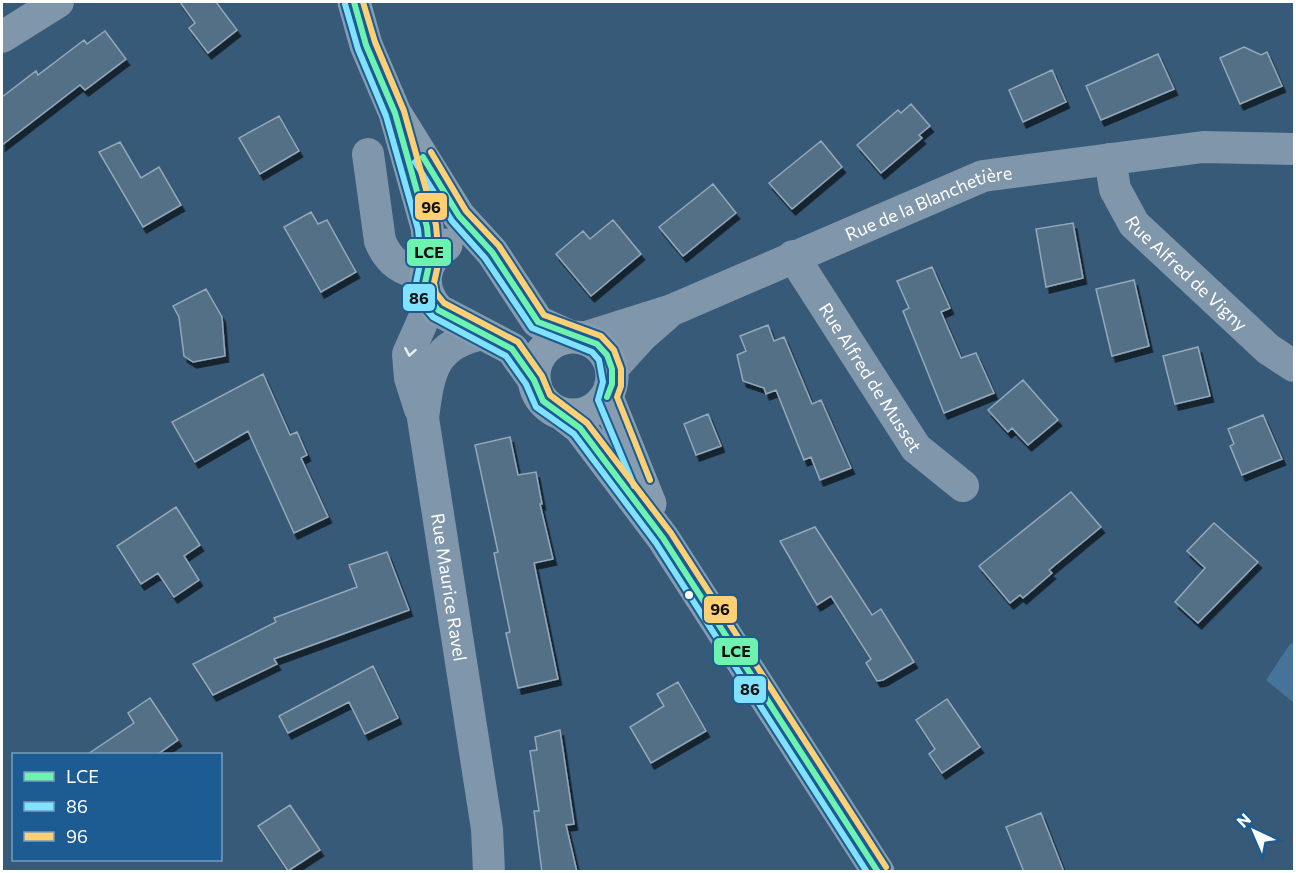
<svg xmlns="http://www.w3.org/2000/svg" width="1296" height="873" font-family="Commissioner,sans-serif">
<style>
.water{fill:#467399}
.building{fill:#536f87;stroke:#94a8b9;stroke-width:1.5;filter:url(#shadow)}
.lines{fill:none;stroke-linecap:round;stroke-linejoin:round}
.street{stroke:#7f96ab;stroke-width:32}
.secondary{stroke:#879daf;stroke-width:33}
.bus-1-casing{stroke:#1c5c93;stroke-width:10}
.bus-2-casing{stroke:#1c5c93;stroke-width:10}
.bus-3-casing{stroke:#1c5c93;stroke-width:10}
.bus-1{stroke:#6df2b0;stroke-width:6}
.bus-2{stroke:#80e2ff;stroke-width:6}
.bus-3{stroke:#fed073;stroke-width:6}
.oneway{stroke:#eceff2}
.bus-dot{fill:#fff;stroke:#1c5c93;stroke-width:2}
.labels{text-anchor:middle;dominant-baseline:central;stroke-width:5;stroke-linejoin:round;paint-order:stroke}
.street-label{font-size:18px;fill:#fff;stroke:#1c5c93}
.line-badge{stroke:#1c5c93;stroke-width:2}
.pale-badge-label{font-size:16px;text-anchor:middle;font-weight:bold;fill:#111}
</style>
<defs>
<filter id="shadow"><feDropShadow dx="3.5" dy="6" stdDeviation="0" flood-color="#0009"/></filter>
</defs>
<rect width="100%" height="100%" fill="#375a78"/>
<path class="water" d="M1294,643V703L1266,680L1290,644Z"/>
<path class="building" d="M180,2H216L237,30L208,53L189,28L195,23Z
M105,31L126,59L85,90L80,85L2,145V97L36,71L38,75L84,40L87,44Z
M1244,47L1261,55L1267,52L1282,86L1240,104L1220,58Z
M1158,54L1174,89L1101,120L1086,86Z
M1052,70L1066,102L1023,122L1009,90Z
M911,104L930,126L919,135L922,138L881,173L857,145L898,110L901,113Z
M279,116L299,151L260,174L239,138Z
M821,141L842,167L792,209L769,183Z
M120,142L141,178L159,167L181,205L143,227L99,152Z
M713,184L736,213L683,256L659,227Z
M311,212L318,224L327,220L356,272L321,292L284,227Z
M613,220L641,254L591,296L556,254L583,231L590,239Z
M1073,223L1083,278L1046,287L1036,229Z
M932,267L950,308L941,312L961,358L976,353L994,393L944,413L903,311L909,308L897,281Z
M1134,280L1149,346L1112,356L1096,289Z
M206,289L222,317L225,356L193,362L184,356L179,317L173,306Z
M768,325L774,341L784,337L812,404L821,400L851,468L820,480L811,457L804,460L776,390L766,394L764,388L743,381L737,355L746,351L740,336Z
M1198,347L1210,396L1175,404L1163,356Z
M263,374L290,435L297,432L307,455L301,458L328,517L294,533L248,431L195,462L172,422Z
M1023,380L1058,420L1028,445L1012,428L1008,432L988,410Z
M708,414L721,446L696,455L684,424Z
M1263,415L1282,459L1242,475L1230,446L1234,444L1228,429Z
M510,437L518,475L536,472L542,504H540L553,559L534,563L558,679L518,688L506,633L510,632L494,553L498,552L475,445Z
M1071,492L1101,527L1049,570L1052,573L1023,598L1020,595L1010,603L979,566Z
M176,507L200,545L184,556L199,580L174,597L158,573L141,584L117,546Z
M1214,523L1258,562L1198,623L1175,602L1205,568L1187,551Z
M815,527L872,615L881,609L914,662L883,680L877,681L866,663L871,659L831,596L817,605L780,541Z
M387,552L409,610L274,659L277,664L213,695L193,664L276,622L274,618L357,587L349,565Z
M373,666L398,718L365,734L349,702L288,733L279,716Z
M678,682L706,731L651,763L630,727L664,706L657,694Z
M150,698L178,740L158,754H88L134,723L128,713Z
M947,699L980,747L942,773L929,754L935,749L916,720Z
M560,730L574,824L566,825L577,872H542L534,811H539L530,751L537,750L535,737Z
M290,805L320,850L288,871L258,826Z
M1041,813L1064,872H1024L1006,827Z"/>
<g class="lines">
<g class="street">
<path d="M2,37L58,2"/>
<path d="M368,154L380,241C389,263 403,271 425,275"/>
<path id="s1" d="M1110,159L1115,189L1134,224L1268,349L1294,366"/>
<path id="s2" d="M793,256L916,448L963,486"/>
<path id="s3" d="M483,334C432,344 429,373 423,418L487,829L489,872"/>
<path id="s4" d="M583,338L672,310L983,176L1203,147L1294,149"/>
<path d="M612,369L642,336L666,315"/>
<path d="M420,409L410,378L408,354L424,318L428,297"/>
</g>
<path class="secondary" d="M354,2L366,45L395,113L427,227L430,260
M395,113L459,216L492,252L538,322L571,337
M446,245C421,262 419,289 438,310L512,349L534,380
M534 376a39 39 0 1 1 78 0a39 39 0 1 1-78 0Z
M607,397L650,504
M562,414L580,428L663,538L878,872"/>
<g class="bus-1-casing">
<path id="bus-1" d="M354,2L366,45L395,113L427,227L430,260L425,283L428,297L438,310L512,349L534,380L543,401L580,428L663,538L878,872
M423,157L459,216L492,252L538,322L597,344L607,355L612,369V384L607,397"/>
</g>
<g class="bus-2-casing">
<path id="bus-2" d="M345,4L358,49L386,116L418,229L421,259L416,283L420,302L433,317L506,356L526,384L536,407L574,434L656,543L867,872
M415,162L452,221L485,258L532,328L592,352L599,360L603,382L598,400L634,486"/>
</g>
<g class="bus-3-casing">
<path id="bus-3" d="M363,2L375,42L404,111L436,225L439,260L434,283L436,293L444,303L518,342L542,376L550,395L587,423L671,533L886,867
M431,152L466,211L499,246L544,315L601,336L614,350L621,369V386L617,397L650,480"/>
</g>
<use href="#bus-1" class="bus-1"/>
<use href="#bus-2" class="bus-2"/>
<use href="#bus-3" class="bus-3"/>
</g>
<defs><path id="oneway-chevron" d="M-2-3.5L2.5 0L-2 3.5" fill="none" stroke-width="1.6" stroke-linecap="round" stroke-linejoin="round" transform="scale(1.5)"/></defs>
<use class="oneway" href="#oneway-chevron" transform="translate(410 352) rotate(100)"/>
<circle class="bus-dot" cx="689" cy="595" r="5"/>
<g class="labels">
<g class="street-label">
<text stroke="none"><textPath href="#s4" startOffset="372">Rue de la Blanchetière</textPath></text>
<text stroke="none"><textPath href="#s1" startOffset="142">Rue Alfred de Vigny</textPath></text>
<text stroke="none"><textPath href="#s2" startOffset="144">Rue Alfred de Musset</textPath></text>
<text stroke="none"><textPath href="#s3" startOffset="285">Rue Maurice Ravel</textPath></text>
</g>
</g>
<g class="line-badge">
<rect x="414" y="192" width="34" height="29" rx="6" fill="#fed073"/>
<rect x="406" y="238" width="46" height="29" rx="6" fill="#6df2b0"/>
<rect x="402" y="283" width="34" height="29" rx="6" fill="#80e2ff"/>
<rect x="703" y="595" width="35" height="29" rx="6" fill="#fed073"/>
<rect x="713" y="637" width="46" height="29" rx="6" fill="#6df2b0"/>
<rect x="733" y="675" width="34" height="29" rx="6" fill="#80e2ff"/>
</g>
<g class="pale-badge-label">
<text x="431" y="213">96</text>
<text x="429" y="258">LCE</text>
<text x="419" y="304">86</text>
<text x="720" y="615">96</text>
<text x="736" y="657">LCE</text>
<text x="750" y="695">86</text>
</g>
<rect width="1296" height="873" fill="none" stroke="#ffffff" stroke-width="6"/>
<rect x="12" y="753" width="210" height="108" fill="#1c5c93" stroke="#779dbe" stroke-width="1.5"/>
<rect x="24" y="772" width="30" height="9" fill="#6df2b0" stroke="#779dbe" stroke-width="1.5"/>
<text x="66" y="783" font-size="18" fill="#ffffff">LCE</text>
<rect x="24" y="802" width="30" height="9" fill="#80e2ff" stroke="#779dbe" stroke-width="1.5"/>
<text x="66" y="813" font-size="18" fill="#ffffff">86</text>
<rect x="24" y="832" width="30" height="9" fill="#fed073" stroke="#779dbe" stroke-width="1.5"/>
<text x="66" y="843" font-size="18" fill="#ffffff">96</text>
<g transform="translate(1254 831) rotate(316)" stroke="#1c5c93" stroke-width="4.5" paint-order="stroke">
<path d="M0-4.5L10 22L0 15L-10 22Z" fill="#ffffff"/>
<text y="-9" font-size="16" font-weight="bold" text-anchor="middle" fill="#ffffff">N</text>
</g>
</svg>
